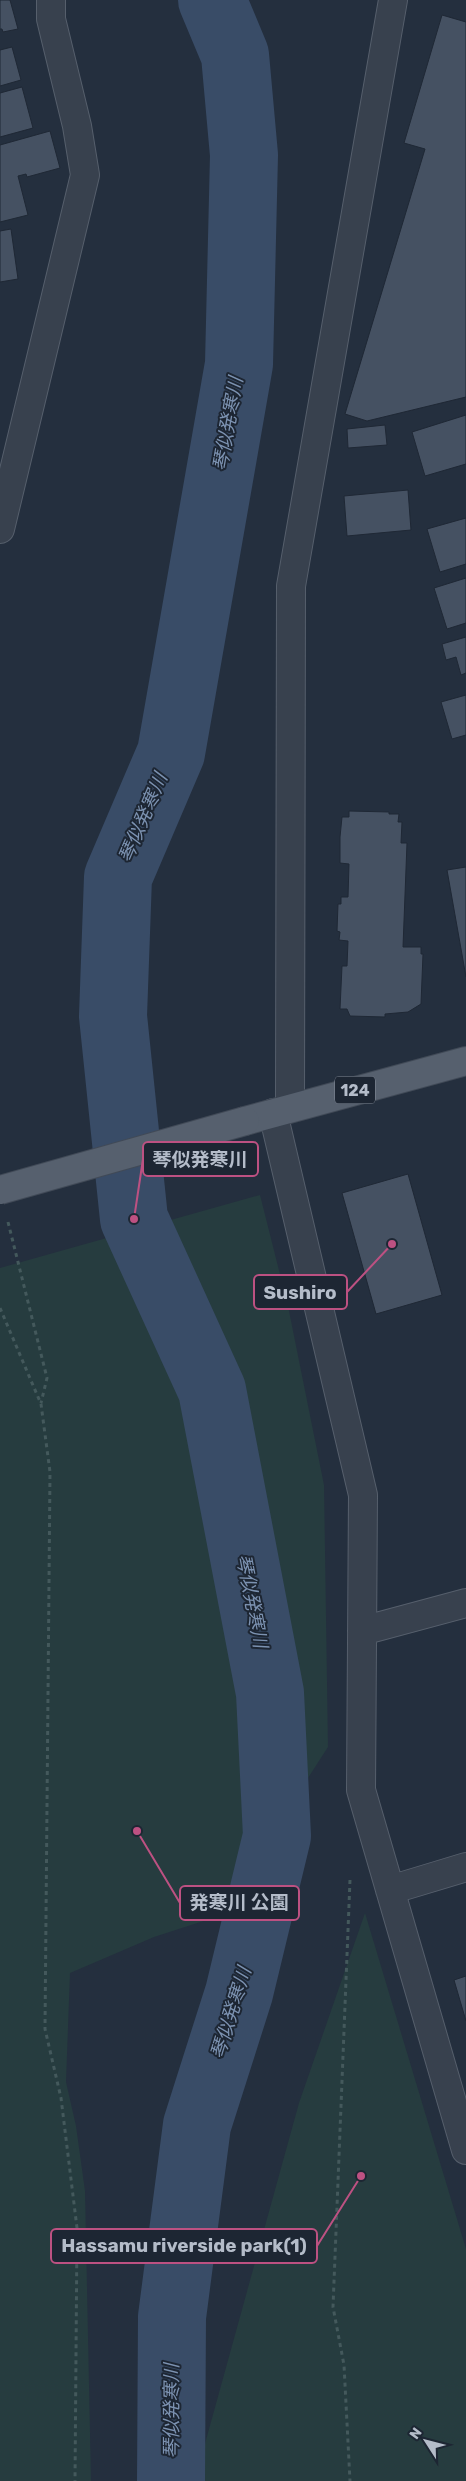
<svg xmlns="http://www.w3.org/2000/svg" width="466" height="2481" font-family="Rubik,'Noto Sans JP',sans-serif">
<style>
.green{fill:#263c3f}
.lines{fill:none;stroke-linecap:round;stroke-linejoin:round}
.river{stroke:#394c67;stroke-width:68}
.building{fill:#455162;stroke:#1f2835}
.minor-casing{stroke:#565f6c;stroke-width:30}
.primary-casing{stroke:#414a57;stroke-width:30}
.path{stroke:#44595c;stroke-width:3;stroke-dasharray:4 4;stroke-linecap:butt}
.minor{stroke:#38414e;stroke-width:28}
.primary{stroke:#56606e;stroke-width:28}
.primary-bridge-casing{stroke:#414a57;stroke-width:30;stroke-linecap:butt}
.primary-bridge{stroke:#56606e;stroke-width:28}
.labels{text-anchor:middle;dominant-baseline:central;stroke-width:4;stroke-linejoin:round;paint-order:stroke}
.shield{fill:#1d2633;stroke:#878f9c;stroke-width:1}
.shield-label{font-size:16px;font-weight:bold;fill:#b4bcc9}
.water-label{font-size:19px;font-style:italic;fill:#7c92b1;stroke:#1d2633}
.leader{fill:none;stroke:#bd5182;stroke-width:2}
.callout-dot{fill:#bd5182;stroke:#1d2633;stroke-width:2}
.callout{fill:#1d2633;stroke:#bd5182;stroke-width:2}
.callout-label{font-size:19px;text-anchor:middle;font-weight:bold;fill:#b4bcc9}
</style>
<rect width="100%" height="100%" fill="#242f3e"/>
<path class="green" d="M260,1195L288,1306L324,1485L328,1747L219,1916L154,1937L70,1973L66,2082L76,2126L85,2191L91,2481H0V1268Z
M365,1913L466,2249V2481H198V2469L299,2103Z"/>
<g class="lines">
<path class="river" d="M171,2481L172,2317L197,2125L239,1993L277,1836L270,1693L212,1390L134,1219L113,1016L118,877L171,753L239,364L244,155L235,55L212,0"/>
</g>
<path class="building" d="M0,0H10L18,29L3,32L2,29H0Z
M442,15L466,22V397L367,421L345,414L425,149L404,143Z
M12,47L21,80L0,86V50Z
M22,87L33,128L0,137V93Z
M50,131L60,168L27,177L26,174L18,176L28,215L0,222V145Z
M11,229L18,279L0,282V231Z
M466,415V464L425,476L412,432Z
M385,425L387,445L348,448L347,429Z
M408,490L411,530L347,536L344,496Z
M466,518V564L440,572L427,529Z
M466,578V623L447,629L434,588Z
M466,637V673L461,675L456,657L446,660L442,644Z
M466,695V735L452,739L441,702Z
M349,811L389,812V814H399L398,822H402L401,843H407L403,947H421V954H423L421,1004L408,1012L385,1014V1017L350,1016L347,1009H340L342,966H347L348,941L339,940L340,932L337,931L338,904H341V897H348L349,864L340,863V837L342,817H349Z
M466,867V977L447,870Z
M408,1174L442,1295L376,1314L342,1193Z
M466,1976V2021L454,1980Z"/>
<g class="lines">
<g class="minor-casing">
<path id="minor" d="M0,529L85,175L77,126L51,19V0
M290,1108L291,586L393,0
M273,1113L363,1495L361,1790L466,2150
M362,1631L466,1603
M390,1890L466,1867"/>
</g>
<g class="primary-casing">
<path id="primary" d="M245,1121L466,1061"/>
</g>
<path class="path" d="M8,1222L47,1378L41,1403
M0,1308L41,1404L50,1472L45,2029L61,2098L77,2228L75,2481
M350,1880L333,2307L344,2365L350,2481"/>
<use href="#minor" class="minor"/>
<use href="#primary" class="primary"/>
<g class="primary-bridge-casing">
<path id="primary-bridge" d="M0,1190L245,1121"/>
</g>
<use href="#primary-bridge" class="primary-bridge"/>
</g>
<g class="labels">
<rect class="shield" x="335" y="1076.5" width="40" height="27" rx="4"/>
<g class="shield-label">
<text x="355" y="1090">124</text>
</g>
<g class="water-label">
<text transform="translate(228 424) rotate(-80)">琴似発寒川</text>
<text transform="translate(143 818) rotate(-67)">琴似発寒川</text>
<text transform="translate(252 1601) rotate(79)">琴似発寒川</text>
<text transform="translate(231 2013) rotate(-73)">琴似発寒川</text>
<text transform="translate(171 2411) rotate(-90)">琴似発寒川</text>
</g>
</g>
<path class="leader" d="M134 1219L143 1159M392 1244L347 1292M137 1831L180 1903M361 2176L317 2246"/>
<g class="callout-dot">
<circle cx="134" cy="1219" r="5"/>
<circle cx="392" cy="1244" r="5"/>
<circle cx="137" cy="1831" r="5"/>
<circle cx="361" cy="2176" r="5"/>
</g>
<g class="callout">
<rect x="143" y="1142" width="115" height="34" rx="5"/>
<rect x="254" y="1275" width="93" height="34" rx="5"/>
<rect x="180" y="1886" width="119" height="34" rx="5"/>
<rect x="51" y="2229" width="266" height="34" rx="5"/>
</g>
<g class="callout-label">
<text x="200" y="1166">琴似発寒川</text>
<text x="300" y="1299">Sushiro</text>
<text x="239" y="1909">発寒川 公園</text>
<text x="184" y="2252">Hassamu riverside park(1)</text>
</g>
<g transform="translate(426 2441) rotate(306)" stroke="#1d2633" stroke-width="4" paint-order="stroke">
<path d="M0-4L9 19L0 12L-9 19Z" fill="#b4bcc9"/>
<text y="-8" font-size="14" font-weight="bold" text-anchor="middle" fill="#b4bcc9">N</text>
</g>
</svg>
